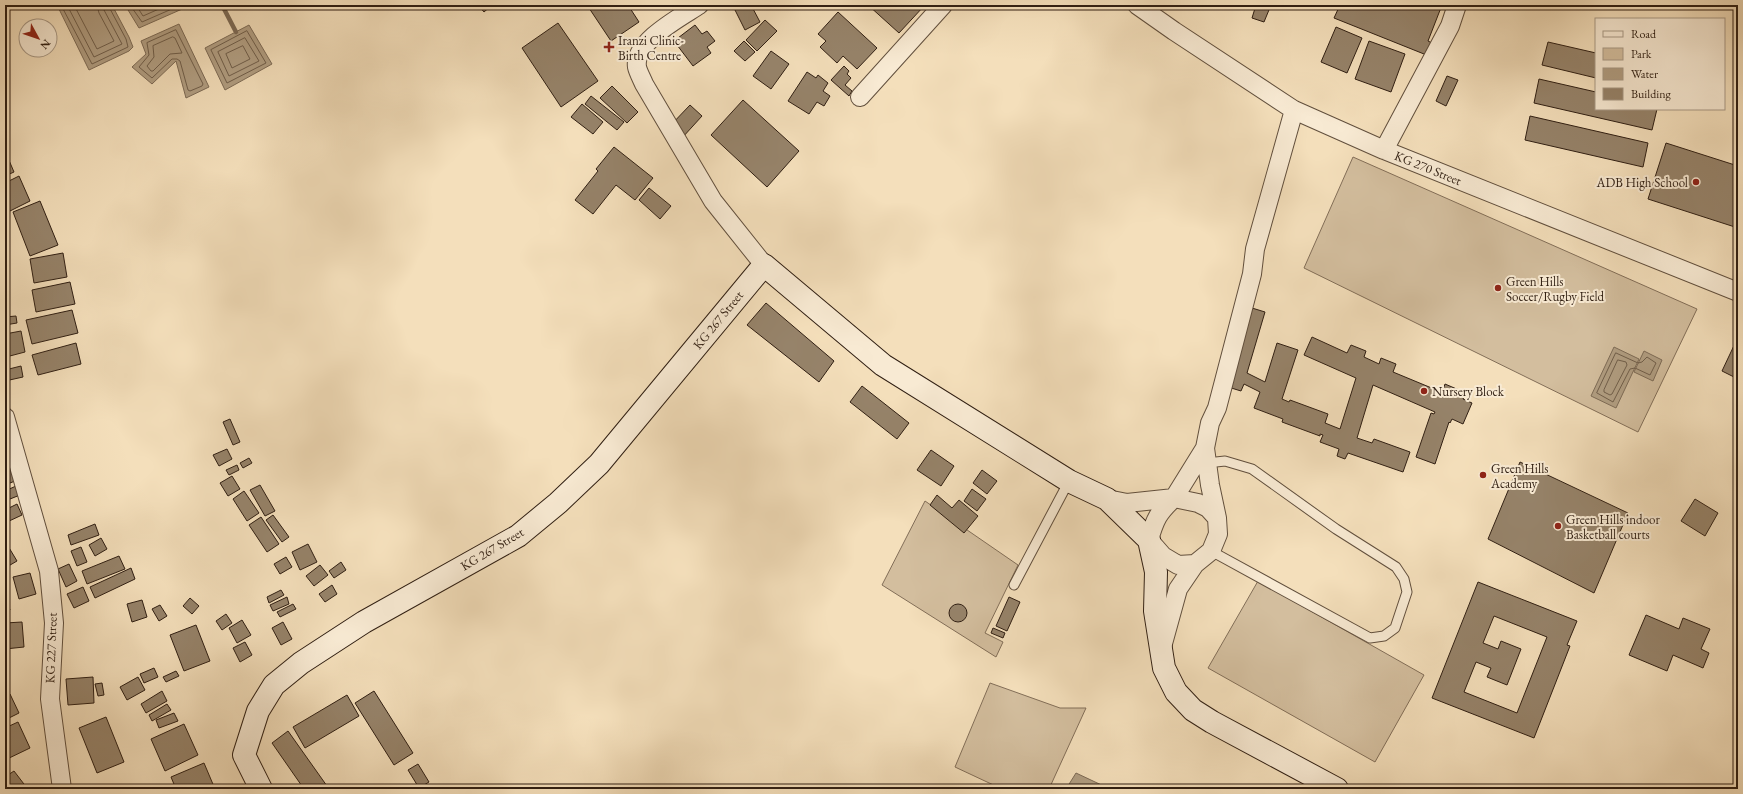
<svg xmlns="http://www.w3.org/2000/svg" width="1743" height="794" font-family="'EB Garamond',serif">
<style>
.green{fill:#d3be9e;stroke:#826e58}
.water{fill:#b19e82;stroke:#7d6b56}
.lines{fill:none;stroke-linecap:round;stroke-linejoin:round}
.shore{stroke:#705e4a;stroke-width:1}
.stream{stroke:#7d6b56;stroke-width:4.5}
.building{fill:#96836a;stroke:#301f13;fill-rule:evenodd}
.lane-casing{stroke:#614f3d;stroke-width:11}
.street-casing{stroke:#614f3d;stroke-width:20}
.secondary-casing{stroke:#301f13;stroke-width:24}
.lane{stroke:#f8ead3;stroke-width:9}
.street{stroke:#f8ead3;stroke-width:18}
.secondary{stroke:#f8ead3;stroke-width:22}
.poi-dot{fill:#8f2418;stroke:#f8ead3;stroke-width:1.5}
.labels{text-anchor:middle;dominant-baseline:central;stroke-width:4;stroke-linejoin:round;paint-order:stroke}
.poi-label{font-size:13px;fill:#301f13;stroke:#f8ead3;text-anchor:start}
.street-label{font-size:13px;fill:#301f13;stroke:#f8ead3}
</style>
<rect width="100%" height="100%" fill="#f4dfbb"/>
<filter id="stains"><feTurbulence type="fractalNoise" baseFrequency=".005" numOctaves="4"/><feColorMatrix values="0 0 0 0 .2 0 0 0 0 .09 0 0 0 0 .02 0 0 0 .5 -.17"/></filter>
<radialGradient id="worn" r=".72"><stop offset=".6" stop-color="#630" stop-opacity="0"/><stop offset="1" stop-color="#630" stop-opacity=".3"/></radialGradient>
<path class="green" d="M1353,157L1697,309L1638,432L1304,268Z
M925,501L1018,565L985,633L1003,642L996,657L882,585Z
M1258,581L1424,675L1375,762L1208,668Z
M990,683L1060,708H1086L1049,789H1002L955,767Z"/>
<path class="water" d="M57,5H112L129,37L133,47L129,51L89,70Z
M125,5H189V6L139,28Z
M179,24L209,87L186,98L176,61L152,84L132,67L146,54L141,41Z
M249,25L272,64L225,90L205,48Z
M1614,347L1639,359L1616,408L1591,396Z
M1644,351L1662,360L1653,381L1634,372Z
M1076,773L1110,789H1066Z"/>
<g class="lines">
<path class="shore" d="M61,5L92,64L128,47L126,39L108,5
M67,5L94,57L122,44L104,10L103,5
M74,5L97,49L114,41L99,13L97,5
M130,5L142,22L181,5
M136,5L143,16L168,5
M176,30L203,84L202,86L190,91L188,90L180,61L177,59H172L152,78L139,67L149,55L147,43Z
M247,31L266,63L227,83L211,50Z
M173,37L175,38L182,53L170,54L153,71H151L147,66L154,57L153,46Z
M245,38L259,61L229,76L218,52Z
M243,46L250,59L232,68L226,54Z
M1616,353L1638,363L1642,362L1647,357L1656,363L1650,375L1635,368L1630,369L1613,402L1597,393Z
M1618,360L1626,362L1627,365L1612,394L1610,395L1604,392V390Z"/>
<path class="stream" d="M222,5L236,32"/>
</g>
<path class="building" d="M478,5H492L484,12Z
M587,5H628L639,22L611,41Z
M740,5H751L760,22L745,30L734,8Z
M868,5H923L924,6L899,33Z
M1256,5H1271L1264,22L1252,18Z
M1340,5L1351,9L1353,5H1442L1428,41L1434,44L1429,56L1334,18Z
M838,12L877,48L857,69L843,56L837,63L820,47L826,41L818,34Z
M765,20L777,31L757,51L746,40Z
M558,23L598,81L561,107L522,48Z
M695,25L702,34L707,31L715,41L707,47L711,53L693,66L674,41Z
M1336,27L1362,38L1347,73L1321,62Z
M744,41L755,52L745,61L734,51Z
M1369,41L1405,54L1391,92L1355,79Z
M1548,42L1596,53V78L1542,65Z
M771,51L789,64L771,89L753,76Z
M844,66L849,71L847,74L851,78L845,85L852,91L849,96L831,80Z
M807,72L816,78L818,75L828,83L823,91L830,96L824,106L817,102L809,114L788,101Z
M1447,76L1458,80L1446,106L1436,101Z
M1539,79L1596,92V109H1657L1652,130L1534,103Z
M612,86L638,112L627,123L600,98Z
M591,96L624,122L617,130L585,104Z
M743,100L799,151L767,187L711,135Z
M582,104L603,122L593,134L571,117Z
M690,105L702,116L682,138L669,127Z
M1530,116L1648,143L1643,167L1525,140Z
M1666,143L1738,166V228L1648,199Z
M614,147L653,178L635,200L616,185L593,214L575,200L598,171L596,169Z
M5,151L14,172L5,176Z
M19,176L30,201L10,211L5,199V183Z
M649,188L671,206L660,219L639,200Z
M40,201L58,245L30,256L13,212Z
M63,253L67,277L34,283L30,259Z
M70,282L75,304L36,312L32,290Z
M766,303L834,361L819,382L747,325Z
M1252,308L1265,312L1247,373L1265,382L1277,343L1298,350L1282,399L1289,402L1290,400L1328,414L1325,423L1340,429L1356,378L1304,355L1312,337L1347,353L1351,345L1366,351L1364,357L1379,364L1381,358L1396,364L1393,372L1434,389L1435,387L1443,390L1445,384L1466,393L1463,399L1472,403L1463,424L1452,419L1450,423L1449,422L1435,464L1416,457L1431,413L1434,414L1435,412L1373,385L1357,438L1372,443L1374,439L1410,452L1403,472L1348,453L1345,459L1337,456L1339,449L1320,442L1323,435L1320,434V436L1282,422L1283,419L1254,408L1260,392L1244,384L1241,391L1228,387Z
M72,310L78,333L32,344L26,320Z
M16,316L17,323L5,325V317Z
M21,331L25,352L6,357L5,334Z
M1738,337V379L1722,371Z
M76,343L81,364L38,375L32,355Z
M21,366L23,377L5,381V370Z
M862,386L909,423L897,439L850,402Z
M230,419L240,442L233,445L223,422Z
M227,449L232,459L219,466L213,455Z
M931,450L954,466L941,486L917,470Z
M5,454L15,481L5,485Z
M249,458L252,463L243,468L240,463Z
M1520,462L1628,513L1594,593L1488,539Z
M237,465L239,470L229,475L226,470Z
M982,470L997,481L987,494L973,483Z
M232,476L240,489L228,496L220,483Z
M260,485L275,511L265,516L250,490Z
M16,486L20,495L5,501V491Z
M972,489L986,499L977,511L964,501Z
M244,491L259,513L247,521L233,499Z
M937,495L952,508L959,500L978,516L964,533L930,505Z
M1695,499L1718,513L1705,536L1681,521Z
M17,504L22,515L7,522L5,518V510Z
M273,515L289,537L282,542L266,520Z
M261,517L279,544L267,552L249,525Z
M95,524L99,535L71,545L68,535Z
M101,538L107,549L95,556L89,545Z
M5,541L17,561L5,568Z
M308,544L317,562L300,570L292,552Z
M81,547L87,562L77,566L71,551Z
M119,556L125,569L87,584L82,571Z
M286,557L292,567L280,574L274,564Z
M341,562L346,570L334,578L329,571Z
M69,564L77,581L66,587L58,569Z
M320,565L328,575L314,586L306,576Z
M131,568L135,579L95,598L90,587Z
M30,573L36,594L19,599L13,577Z
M1478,582L1577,621L1567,645L1570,646L1534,738L1432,698ZM1494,616L1547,637L1517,713L1464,692L1476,662L1491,668L1487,677L1507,685L1521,649L1501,641L1498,649L1483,643Z
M332,585L337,594L325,602L319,594Z
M83,587L89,601L74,608L67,594Z
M281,590L284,595L269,603L267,597Z
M5,595L10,610L5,611Z
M287,597L289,604L273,611L270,605Z
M1009,597L1020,602L1007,631L996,626Z
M190,598L199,606L192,614L183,606Z
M142,600L147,617L132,622L127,604Z
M293,604L296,609L280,617L277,612Z
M949 613a9 9 0 1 1 18 0a9 9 0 1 1-18 0Z
M160,605L167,616L159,621L152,609Z
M226,614L232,623L222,630L216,621Z
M1646,615L1679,629L1683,618L1710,629L1701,649L1709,653L1703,668L1673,655L1667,671L1629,655Z
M242,620L251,635L237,643L229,628Z
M22,622L24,647L5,649V623Z
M283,622L292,639L281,645L272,628Z
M196,625L210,661L184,671L170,635Z
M993,628L1005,633L1003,638L991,633Z
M245,642L252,655L240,662L233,648Z
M154,668L158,677L144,683L140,674Z
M176,671L179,676L166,682L163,677Z
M93,677L94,703L68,705L66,679Z
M138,677L145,690L127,700L120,687Z
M102,683L104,695L98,696L95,684Z
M162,691L167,701L146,713L141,704Z
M374,691L413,753L394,765L355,703Z
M10,694L19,713L5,720V696Z
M347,695L359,716L305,748L293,727Z
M167,704L171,710L152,721L149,715Z
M174,713L178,721L159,728L156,720Z
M106,717L124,762L97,773L79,728Z
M18,722L30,748L5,760V728Z
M184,724L198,755L165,771L151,739Z
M288,731L327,786L324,789H304L272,743Z
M204,763L215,789H176L171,777Z
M418,764L429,782L419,788L408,770Z
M14,771L27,788L25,789H5V777Z"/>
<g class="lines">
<g class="lane-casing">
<path id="lane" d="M1207,463L1225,461L1252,469L1336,529L1396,567L1404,579L1407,592L1395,628L1384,636L1370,638L1211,551
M1014,585L1069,481"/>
</g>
<g class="street-casing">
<path id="street" d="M699,5C681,17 633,42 637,67C638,72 642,79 644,84L713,201L764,265
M1137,5L1174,31L1294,110L1384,150L1738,292
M860,97L943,5
M1384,150L1450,26L1457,5
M5,417L49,571L54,623L50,699L62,789
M1205,448L1210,485L1217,518
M1107,499L1127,503L1174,498L1205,448L1210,423L1217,408L1252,274L1255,249L1294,110
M1162,647L1178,589L1195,564L1211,551L1218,534L1217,518L1208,508L1198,503L1174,498C1158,513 1155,519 1149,540L1163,556L1178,565L1195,564"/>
</g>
<g class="secondary-casing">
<path id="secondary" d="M261,789L244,755L258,711L274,685L301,663L364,622L518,536L558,503L599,464L764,265L883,365L1069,481L1107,499L1149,540L1156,572L1155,611L1164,668L1176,692L1193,710L1212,722L1337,789"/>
</g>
<use href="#lane" class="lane"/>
<use href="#street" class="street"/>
<use href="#secondary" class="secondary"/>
</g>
<g class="poi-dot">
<path d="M607 41h4v4h4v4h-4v4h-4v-4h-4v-4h4z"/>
<circle cx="1696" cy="182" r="4"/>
<circle cx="1498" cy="288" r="4"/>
<circle cx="1424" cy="391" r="4"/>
<circle cx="1483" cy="475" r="4"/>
<circle cx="1558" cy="526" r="4"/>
</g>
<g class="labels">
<g class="poi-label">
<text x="618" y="40">Iranzi Clinic-<tspan x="618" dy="15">Birth Centre</tspan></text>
<text x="1688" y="182" text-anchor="end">ADB High School</text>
<text x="1506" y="281">Green Hills<tspan x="1506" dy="15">Soccer/Rugby Field</tspan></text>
<text x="1432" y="391">Nursery Block</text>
<text x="1491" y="468">Green Hills<tspan x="1491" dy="15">Academy</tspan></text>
<text x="1566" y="519">Green Hills indoor<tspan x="1566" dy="15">Basketball courts</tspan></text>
</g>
<g class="street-label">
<text transform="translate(1428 168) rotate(22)">KG 270 Street</text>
<text transform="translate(718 320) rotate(-51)">KG 267 Street</text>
<text transform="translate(492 549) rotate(-31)">KG 267 Street</text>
<text transform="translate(51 648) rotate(-88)">KG 227 Street</text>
</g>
</g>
<rect width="1743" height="794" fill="none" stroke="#f4dfbb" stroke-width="20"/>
<rect x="6" y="6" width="1731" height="782" fill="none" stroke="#301f13" stroke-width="2"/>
<rect x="10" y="10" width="1723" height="774" fill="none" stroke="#301f13"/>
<rect x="1595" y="18" width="130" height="92" fill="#f8ead3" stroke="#a89986"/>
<rect x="1603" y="31" width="20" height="6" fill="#f8ead3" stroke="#a89986"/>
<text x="1631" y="38" font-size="12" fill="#301f13">Road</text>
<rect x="1603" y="48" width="20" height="12" fill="#d3be9e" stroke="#a89986"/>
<text x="1631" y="58" font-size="12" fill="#301f13">Park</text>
<rect x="1603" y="68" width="20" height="12" fill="#b19e82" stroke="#a89986"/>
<text x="1631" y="78" font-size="12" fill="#301f13">Water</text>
<rect x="1603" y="88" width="20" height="12" fill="#96836a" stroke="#a89986"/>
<text x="1631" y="98" font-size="12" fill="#301f13">Building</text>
<g transform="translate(38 38) rotate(130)"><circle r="19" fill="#f8ead3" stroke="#a89986"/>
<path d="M0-3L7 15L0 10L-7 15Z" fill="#8f2418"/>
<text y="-6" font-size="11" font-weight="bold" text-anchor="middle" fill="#301f13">N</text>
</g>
<rect width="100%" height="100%" filter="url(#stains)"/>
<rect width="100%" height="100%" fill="url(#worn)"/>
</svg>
